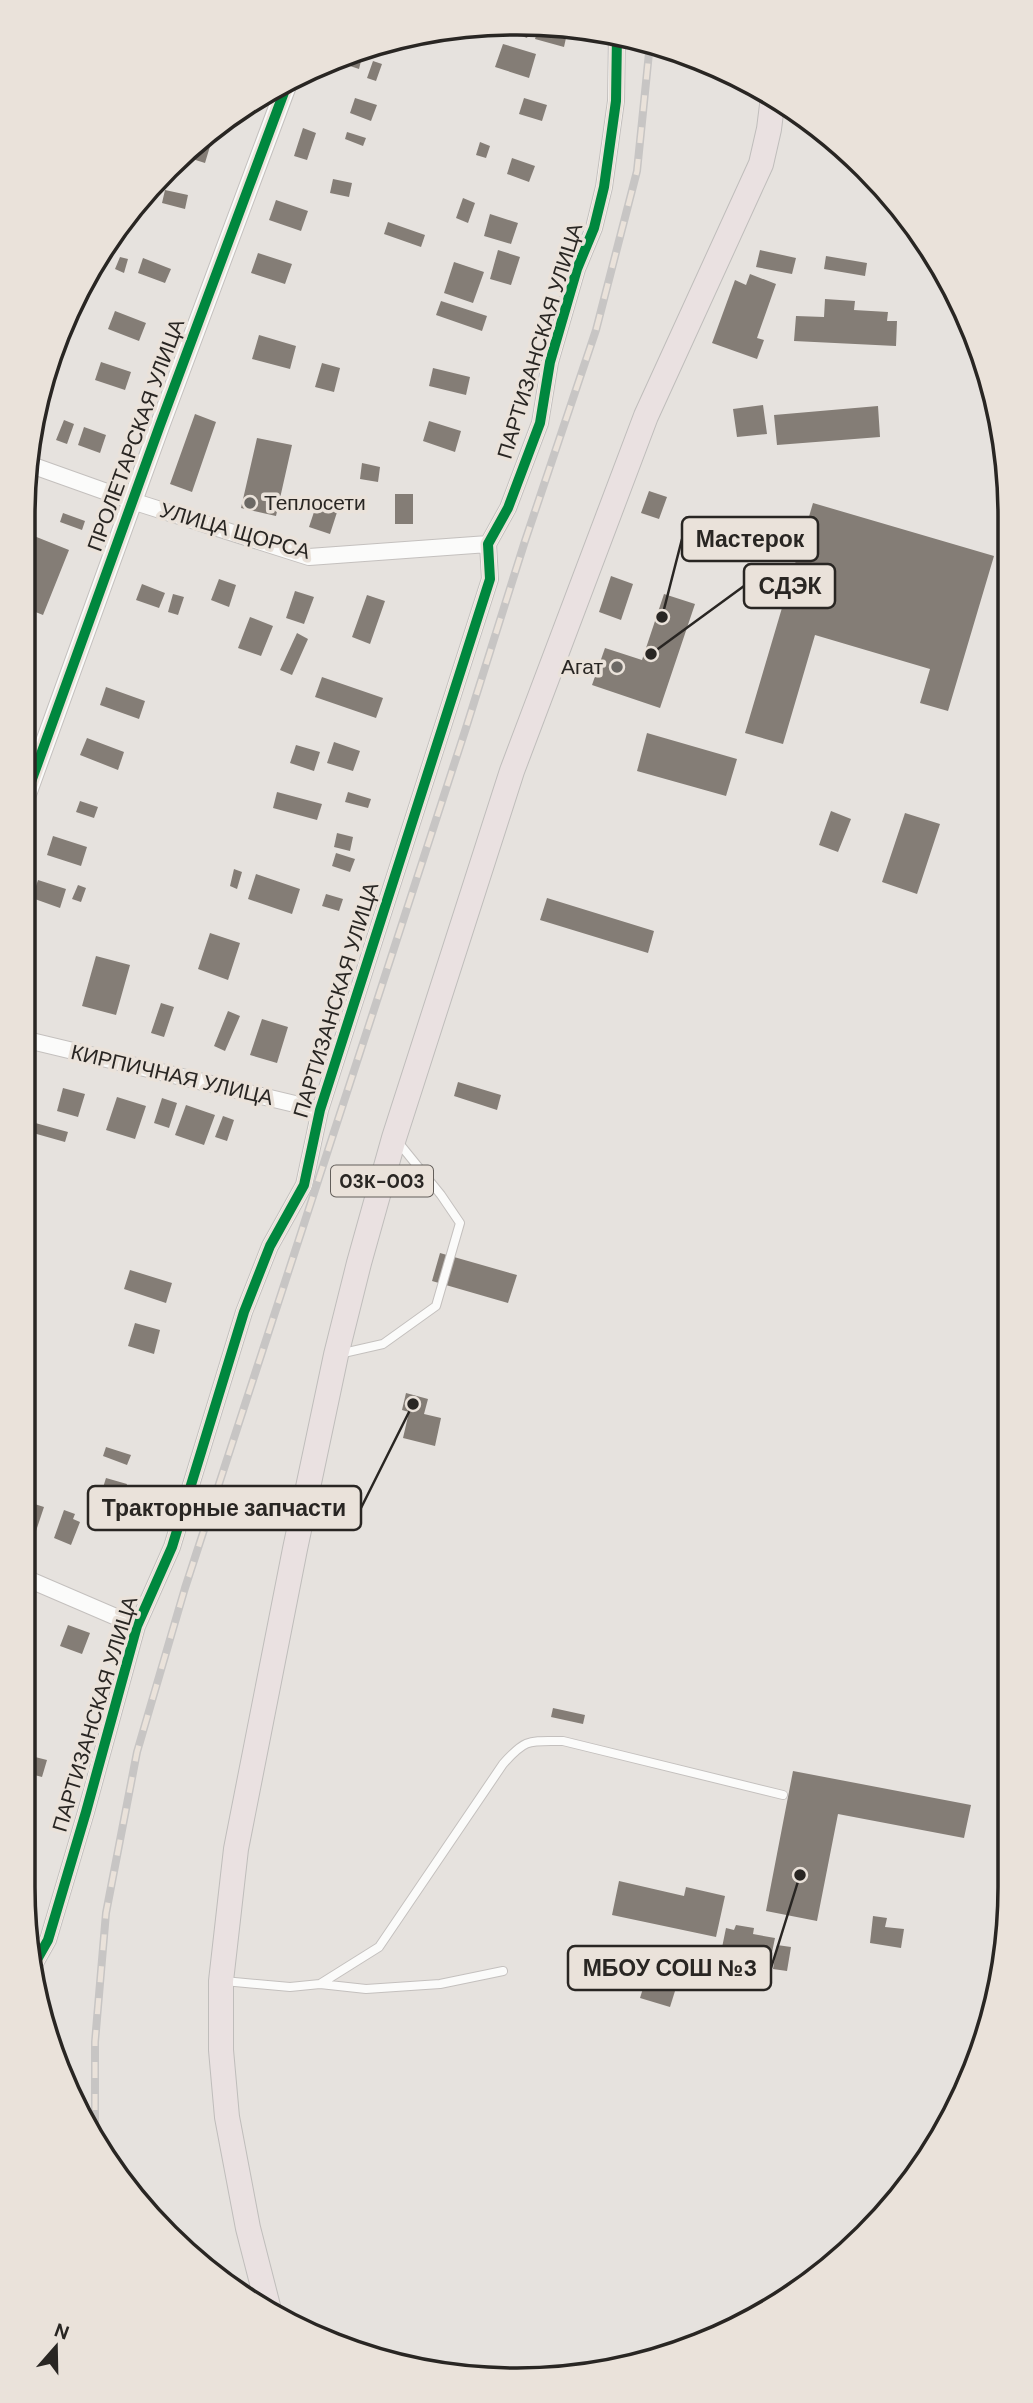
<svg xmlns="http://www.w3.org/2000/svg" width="1033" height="2403" font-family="'DM Sans',sans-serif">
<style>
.building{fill:#847d76}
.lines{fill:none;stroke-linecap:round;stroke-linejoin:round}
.service-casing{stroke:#c4c0be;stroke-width:10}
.minor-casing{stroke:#c4c0be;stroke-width:18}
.tertiary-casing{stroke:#c4c0be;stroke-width:21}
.primary-casing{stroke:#bfbdbb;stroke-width:26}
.service{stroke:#fbfbfa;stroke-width:8}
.minor{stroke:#fbfbfa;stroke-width:16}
.tertiary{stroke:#fbfbfa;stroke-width:19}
.primary{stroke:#eae1e1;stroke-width:24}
.rail-casing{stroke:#c7c5c4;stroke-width:8}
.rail{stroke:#eae2da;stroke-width:5;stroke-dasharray:16;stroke-linecap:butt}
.cycleway-casing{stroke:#eae2da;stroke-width:15}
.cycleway{stroke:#00873e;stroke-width:10}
.poi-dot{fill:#6b6864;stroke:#eae2da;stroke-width:2.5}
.labels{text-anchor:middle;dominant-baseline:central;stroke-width:7;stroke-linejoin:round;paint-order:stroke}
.shield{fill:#eae2da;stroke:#635e5a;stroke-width:2}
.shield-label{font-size:19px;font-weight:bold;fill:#292623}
.street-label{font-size:21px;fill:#292623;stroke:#eae2da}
.poi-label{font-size:21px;fill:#292623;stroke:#eae2da;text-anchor:start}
.rim{fill:none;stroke:#292623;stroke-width:3.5}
.leader{fill:none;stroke:#292623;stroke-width:2.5}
.callout-dot{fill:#292623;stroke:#eae2da;stroke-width:2.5}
.callout{fill:#eae2da;stroke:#292623;stroke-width:2.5}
.callout-label{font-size:23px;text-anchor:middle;font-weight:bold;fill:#292623}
</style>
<rect width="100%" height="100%" fill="#e6e2de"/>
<path class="building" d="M513,25L531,27L527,38L511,32Z
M539,26L568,29L564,47L535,39Z
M503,44L536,54L529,78L495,67Z
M357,52L363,53L359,69L338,62L339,58Z
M373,61L382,64L376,81L367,78Z
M355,98L377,105L371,121L350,113Z
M524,98L547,105L542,121L519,114Z
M303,128L316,133L307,160L294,156Z
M347,132L366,138L363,146L345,139Z
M200,140L211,143L205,163L183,156Z
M480,142L490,146L486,158L476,155Z
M512,158L535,166L529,182L507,174Z
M333,179L352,183L349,197L330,193Z
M165,190L188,195L185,209L162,203Z
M463,198L475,203L468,223L456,218Z
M276,200L308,211L301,231L269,220Z
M490,214L518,223L511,244L484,236Z
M388,222L425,235L421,247L384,234Z
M498,250L520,257L511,285L490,279Z
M760,250L796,258L792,274L756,267Z
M258,253L292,264L285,284L251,273Z
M826,256L867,263L865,276L824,269Z
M120,257L128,259L124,273L115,269Z
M143,258L171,269L165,283L138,273Z
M454,262L484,272L473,303L444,293Z
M750,274L776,284L757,338L764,340L757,359L712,343L735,280L746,285Z
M825,299L855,301L854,310L888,312L887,321H897L896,346L794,341L796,316L824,317Z
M441,301L487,316L482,331L436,315Z
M115,311L146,323L139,341L108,329Z
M259,335L296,346L290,369L252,359Z
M101,362L131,372L125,390L95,380Z
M322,363L340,368L334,392L315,387Z
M433,368L470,377L466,395L429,386Z
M763,405L767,434L737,437L733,409Z
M878,406L880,437L777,445L774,415Z
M195,414L216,422L192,492L170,484Z
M64,420L74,424L67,444L56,440Z
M429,421L461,431L455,452L423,441Z
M84,427L106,435L100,453L78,445Z
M257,438L292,445L276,516L241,508Z
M362,463L380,467L378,482L360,479Z
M649,491L667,497L659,519L641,513Z
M395,494H413V524H395Z
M319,497L340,503L330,534L309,527Z
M813,503L994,556L948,711L920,703L930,669L815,635L783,744L745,733Z
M63,513L85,521L82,530L60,522Z
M34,536L69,550L43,615L23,607V563Z
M611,576L633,584L621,620L599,612Z
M219,579L236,585L229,607L211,600Z
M142,584L165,593L159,608L136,600Z
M295,591L314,597L304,624L286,618Z
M173,594L184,597L178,615L168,612Z
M664,594L695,604L660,708L592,685L605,648L642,660Z
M367,595L385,601L370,644L352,637Z
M250,617L273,626L261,656L238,648Z
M297,633L308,639L292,675L280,670Z
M322,677L383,698L376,718L315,697Z
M106,687L145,701L139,719L100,705Z
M647,733L737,759L726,796L637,771Z
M87,738L124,752L118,770L80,755Z
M334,742L360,751L353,771L327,763Z
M296,745L320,752L314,771L290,763Z
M277,792L322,804L317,820L273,808Z
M348,792L371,799L368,808L345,802Z
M80,801L98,807L94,818L76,812Z
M831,811L851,819L838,852L819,845Z
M905,813L940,824L917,894L882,882Z
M337,833L353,837L350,851L334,847Z
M53,836L87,847L81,866L47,855Z
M336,853L355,859L350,872L332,866Z
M234,869L242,872L237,889L230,886Z
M256,874L300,889L292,914L248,899Z
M38,880L66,889L60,908L32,898Z
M78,885L86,888L81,902L72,899Z
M326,894L343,899L339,911L322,906Z
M547,898L654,931L648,953L540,920Z
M210,933L240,943L228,980L198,969Z
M96,956L130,965L116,1015L82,1006Z
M161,1003L174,1007L164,1037L151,1033Z
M228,1011L240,1016L225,1051L214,1046Z
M262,1019L288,1027L277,1063L250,1055Z
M458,1082L501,1095L497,1110L454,1096Z
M63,1088L85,1094L78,1117L57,1111Z
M117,1097L146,1106L135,1139L106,1130Z
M162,1098L177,1103L169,1128L154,1123Z
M186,1105L215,1115L204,1145L175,1135Z
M223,1116L234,1120L227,1141L215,1137Z
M28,1121L68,1132L65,1142L26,1131Z
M440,1253L517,1275L508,1303L432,1281Z
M130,1270L172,1283L166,1303L124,1289Z
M135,1323L160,1330L154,1354L128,1346Z
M406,1393L428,1399L424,1414L441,1418L435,1446L403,1438L409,1412L402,1410Z
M106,1447L131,1455L127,1465L103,1456Z
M106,1478L127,1484L121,1504L100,1497Z
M25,1501L44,1507L34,1537L23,1533Z
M64,1510L75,1514L73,1519L80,1522L71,1545L54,1538Z
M68,1625L90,1633L82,1654L60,1646Z
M553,1708L585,1715L583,1724L551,1717Z
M23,1754L47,1760L42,1777L23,1772Z
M793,1771L971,1805L964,1838L838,1814L817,1921L766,1911Z
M23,1814L33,1818L28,1832L23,1830Z
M619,1881L684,1896L686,1887L725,1896L716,1937L612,1915Z
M873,1916L887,1918L885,1927L904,1929L901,1948L870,1943Z
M736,1925L754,1928L753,1934L775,1938L770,1962L744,1957L738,1987L715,1982L726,1928L734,1930Z
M777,1945L791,1947L787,1971L773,1969Z
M650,1966L680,1975L670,2007L640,1998Z"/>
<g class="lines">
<g class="service-casing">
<path id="service" d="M339,1354L383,1344L436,1306L460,1223L441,1195L398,1142
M224,1981L290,1987L320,1984L366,1989L440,1984L503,1971
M320,1984L379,1947L503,1764C526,1738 529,1741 563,1741L783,1795"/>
</g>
<g class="minor-casing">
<path id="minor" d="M31,465L132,501L309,557L488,544
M23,1039L320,1110
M23,1577L137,1626
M35,1963L48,1940L86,1812L137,1626L172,1547L244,1312L270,1246L304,1185L320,1110L490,579L488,544L508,508L540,423L550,362L577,269L594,228L604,187L616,101L617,35"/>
</g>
<g class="tertiary-casing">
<path id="tertiary" d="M23,804L160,425L289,79"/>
</g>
<g class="primary-casing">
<path id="primary" d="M270,2314L248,2228L227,2117L221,2050V1981L236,1849L295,1549L336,1355L359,1263L394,1138L512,771L646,416L761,164L769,129L773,97"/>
</g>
<use href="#service" class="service"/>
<use href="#minor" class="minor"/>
<use href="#tertiary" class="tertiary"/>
<use href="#primary" class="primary"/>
<g class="rail-casing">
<path id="rail" d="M95,2142V2042L106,1913L137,1752L185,1588L465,731L525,541L596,330L637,171L650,43"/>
</g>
<use href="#rail" class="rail"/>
<g class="cycleway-casing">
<path id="cycleway" d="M23,804L160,425L289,79
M35,1963L48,1940L86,1812L137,1626L172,1547L244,1312L270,1246L304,1185L320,1110L490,579L488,544L508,508L540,423L550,362L577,269L594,228L604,187L616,101L617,35"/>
</g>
<use href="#cycleway" class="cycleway"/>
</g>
<g class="poi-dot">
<circle cx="250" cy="503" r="7"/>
<circle cx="617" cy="667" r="7"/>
</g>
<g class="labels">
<rect class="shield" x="331" y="1165.5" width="102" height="31" rx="5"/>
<g class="shield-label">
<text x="382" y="1181">03К-003</text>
</g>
<g class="street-label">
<text transform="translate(540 341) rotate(-73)">ПАРТИЗАНСКАЯ УЛИЦА</text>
<text transform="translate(136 435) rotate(-70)">ПРОЛЕТАРСКАЯ УЛИЦА</text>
<text transform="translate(235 531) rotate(16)">УЛИЦА ЩОРСА</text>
<text transform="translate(336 1000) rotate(-73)">ПАРТИЗАНСКАЯ УЛИЦА</text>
<text transform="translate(172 1075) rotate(13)">КИРПИЧНАЯ УЛИЦА</text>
<text transform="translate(95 1714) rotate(-73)">ПАРТИЗАНСКАЯ УЛИЦА</text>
</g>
<g class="poi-label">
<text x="264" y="503">Теплосети</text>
<text x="603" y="667" text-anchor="end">Агат</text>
</g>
</g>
<path d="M0 0H1033V2403H0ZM516 35H517A481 481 0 0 1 998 516V1887A481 481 0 0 1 517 2368H516A481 481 0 0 1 35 1887V516A481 481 0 0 1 516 35Z" fill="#eae2da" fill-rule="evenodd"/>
<path class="rim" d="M516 35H517A481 481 0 0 1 998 516V1887A481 481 0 0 1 517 2368H516A481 481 0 0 1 35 1887V516A481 481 0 0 1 516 35Z"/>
<path class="leader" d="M662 617L682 539M651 654L744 586M413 1404L361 1508M800 1875L771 1968"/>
<g class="callout-dot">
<circle cx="662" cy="617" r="7"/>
<circle cx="651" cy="654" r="7"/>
<circle cx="413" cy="1404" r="7"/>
<circle cx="800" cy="1875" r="7"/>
</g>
<g class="callout">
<rect x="682" y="517" width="136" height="44" rx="7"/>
<rect x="744" y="564" width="91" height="44" rx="7"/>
<rect x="88" y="1486" width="273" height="44" rx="7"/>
<rect x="568" y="1946" width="203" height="44" rx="7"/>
</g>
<g class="callout-label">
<text x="750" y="547">Мастерок</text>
<text x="790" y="594">СДЭК</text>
<text x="224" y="1516">Тракторные запчасти</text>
<text x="670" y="1976">МБОУ СОШ №3</text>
</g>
<g transform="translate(56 2347) rotate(20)" stroke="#eae2da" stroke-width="5" paint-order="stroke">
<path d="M0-5L12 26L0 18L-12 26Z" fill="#292623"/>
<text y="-10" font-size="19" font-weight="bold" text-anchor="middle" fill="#292623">N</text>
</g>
</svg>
